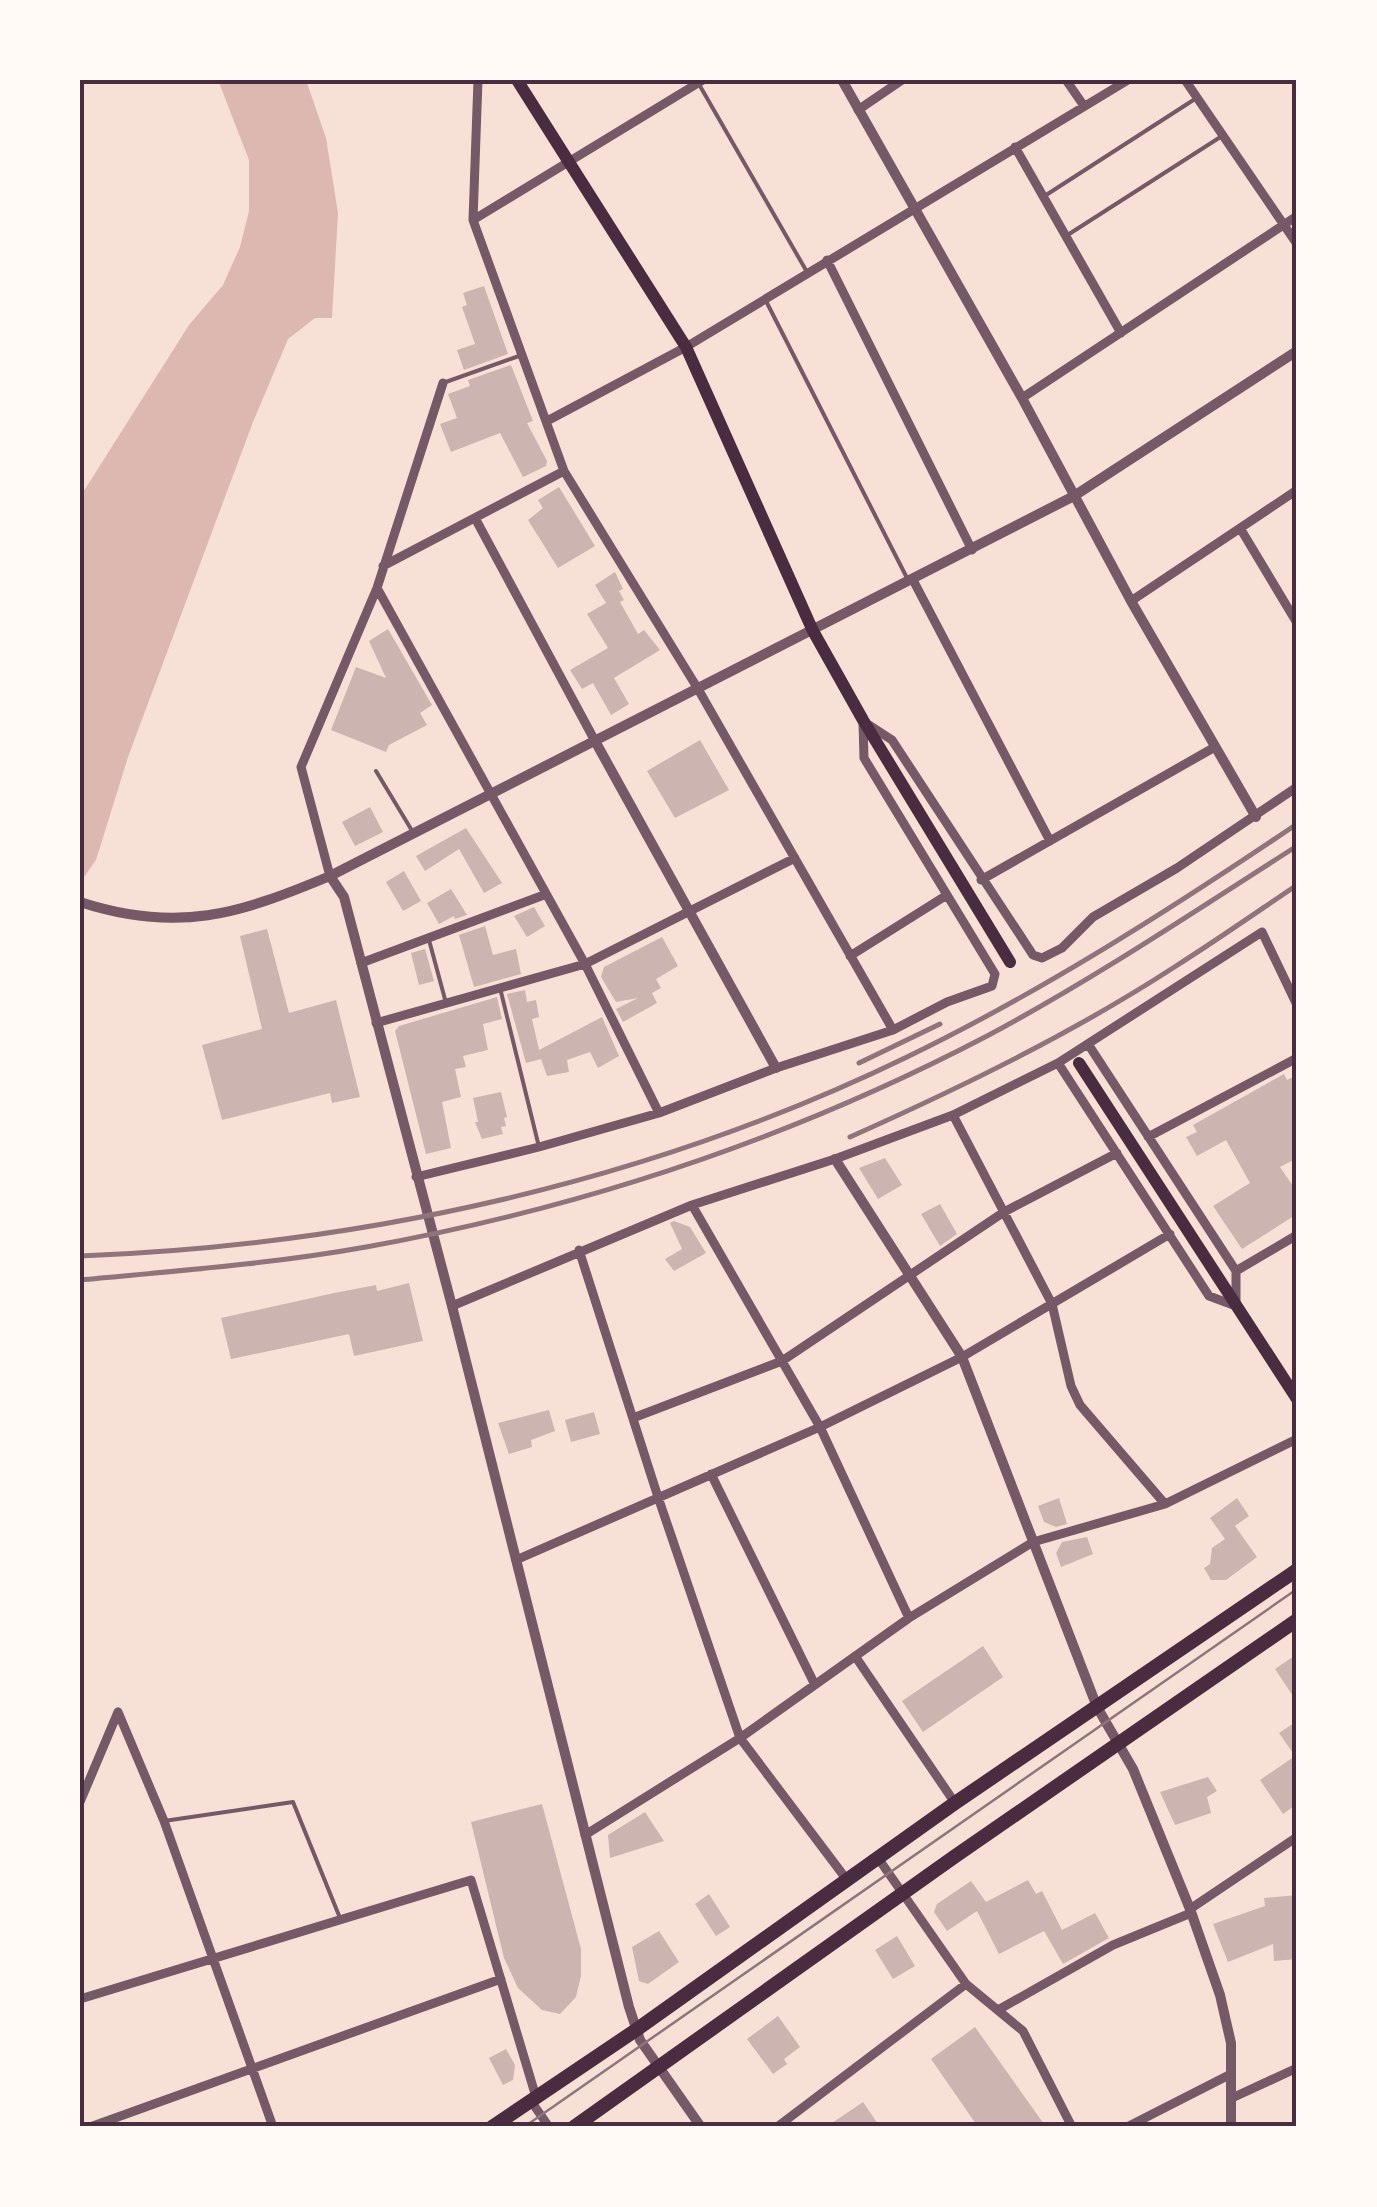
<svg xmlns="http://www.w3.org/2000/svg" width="1377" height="2207" font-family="'Space Grotesk',sans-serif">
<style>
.water{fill:#dcb8b0}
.building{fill:#ccb4b1}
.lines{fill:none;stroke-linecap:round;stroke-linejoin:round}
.service{stroke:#755966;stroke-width:4}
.minor{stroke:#755966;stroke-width:9}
.tertiary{stroke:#755966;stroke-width:10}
.secondary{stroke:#4a2c40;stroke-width:12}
.primary{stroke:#4a2c40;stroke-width:14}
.tram{stroke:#8f747c;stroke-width:2.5}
.rail{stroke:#8f747c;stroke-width:5}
.neatline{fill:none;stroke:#4a2c40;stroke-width:4}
</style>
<rect width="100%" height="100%" fill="#f7e1d7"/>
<path class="water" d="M218,80H306L326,138L338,213L332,318H315L288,339L253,422L128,757L96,860L80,883V497L189,325L223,285L240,247L249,211V160Z"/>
<path class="building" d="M484,286L508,354L464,370L457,350L475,344L462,307L467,305L463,293Z
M511,365L533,421L527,423L547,461L546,466L523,477L500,433L451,452L440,424L457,418L448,394L470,386L468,380Z
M559,487L595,546L558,568L528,520L543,508L538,500Z
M615,572L623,589L619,591L624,600L620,602L638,634L644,630L660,650L614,678L629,704L611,715L593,683L582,689L570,670L608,648L587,614L606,603L595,585Z
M388,629L432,705L420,713L427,725L389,745L386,752L331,730L356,667L386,678L369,641Z
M700,740L729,790L675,818L647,771Z
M370,807L383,832L355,846L342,822Z
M466,828L502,883L484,893L459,849L425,871L416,856Z
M404,871L421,901L403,911L386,882Z
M451,889L467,915L455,919L454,916L439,924L427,903Z
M534,907L545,926L527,937L514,916Z
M485,926L493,955L516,949L521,974L474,987L459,935Z
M267,929L289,1013L336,1000L360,1097L332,1103L330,1093L222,1120L202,1045L262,1029L240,936Z
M662,937L678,966L656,979L661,988L652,993L657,1003L623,1022L616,1009L638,998L616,1002L601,977L604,967Z
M425,949L434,981L419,985L411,953Z
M525,990L527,1002L536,1000L539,1017L532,1019L540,1054L539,1050L602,1017L619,1056L598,1068L590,1052L567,1060L569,1072L547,1076L541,1059L526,1063L507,994Z
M497,997L502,1019L483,1024L488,1050L463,1056L466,1067L455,1069L461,1097L442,1102L451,1148L426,1154L395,1031L399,1026Z
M1284,1074L1287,1080L1297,1075V1158L1280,1167L1297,1192V1214L1242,1249L1213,1206L1250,1183L1226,1140L1197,1156L1186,1137L1197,1132L1193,1125Z
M501,1092L507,1117L504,1118L506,1126L501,1127L503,1134L482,1139L475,1122H478L473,1098Z
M885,1158L902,1185L878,1199L859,1168Z
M940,1204L957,1234L940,1246L921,1214Z
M674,1221L690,1227L706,1253L674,1271L665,1259L682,1249L670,1223Z
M409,1283L423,1341L354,1356L349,1334L231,1359L221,1318L334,1293L376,1285L377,1291Z
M549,1410L555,1431L531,1440L532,1447L509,1454L498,1423Z
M594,1412L600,1434L571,1442L565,1420Z
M1059,1498L1067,1524L1056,1527L1044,1522L1038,1506Z
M1237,1498L1249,1516L1235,1526L1257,1557L1226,1580H1211L1204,1568L1210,1564L1212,1548L1225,1539L1210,1518Z
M1087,1537L1093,1554L1061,1567L1056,1553L1062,1542Z
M983,1646L1003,1677L923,1732L902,1701Z
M1297,1654V1702L1275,1669Z
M1297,1721V1804L1283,1814L1260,1780L1295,1756L1279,1733Z
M1208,1777L1217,1791L1207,1797L1211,1813L1175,1825L1160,1792Z
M542,1804L581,1949V1976L576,1997L560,2014L542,2010L518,1988L504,1958L471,1822Z
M645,1812L664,1841L610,1858L608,1835Z
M1028,1880L1036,1894L1042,1891L1062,1930L1095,1913L1109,1938L1063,1964L1044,1931L999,1954L977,1911L947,1931L934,1912L937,1904L971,1881L986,1902Z
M709,1894L730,1927L716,1936L695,1904Z
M1297,1895V1959L1274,1961L1273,1944L1228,1962L1213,1924L1265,1906L1264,1898Z
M659,1931L679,1962L648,1984L639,1981L632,1947Z
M897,1936L915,1966L893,1979L875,1950Z
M778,2016L800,2047L784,2059L787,2064L773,2074L747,2039Z
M975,2027L1046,2127H978L931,2059Z
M506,2049L515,2065L513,2080L503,2085L489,2058Z
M863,2102L880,2127H826Z"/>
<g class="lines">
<path class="service" d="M700,86L807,272
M1043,197L1195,99
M1066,236L1222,136
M766,301L907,578
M443,383L519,356
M376,771L411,829
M429,940L446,1003
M501,992L539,1147
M164,1821L293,1802L340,1918"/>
<path class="minor" d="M478,80L473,220L564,471L698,689L893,1030
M1066,80L1084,106
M1185,80L1297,244
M858,110L902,80
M1015,147L1121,333
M473,220L703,80
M827,260L972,550
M1022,398L1297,216
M547,421L686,347L1128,80
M475,518L595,741
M1240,528L1297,623
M383,566L564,471
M913,580L1050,841
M377,588L585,964L659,1113
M1131,601L1297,490
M869,725L892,740L1033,955L1042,958L1062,948L1093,917L1177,868L1297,787
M330,876L301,767L377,588L443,383
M981,880L1215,747
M850,956L947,895
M361,963L544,895
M376,1023L585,964L795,858
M1058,1063L1209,1296L1236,1306V1271L1088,1044
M953,1115L1052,1304L1071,1386L1080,1405L1165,1504
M1148,1137L1297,1058
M416,1177L539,1147L659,1113L776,1068L893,1030L947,1002L992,986L995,974L864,758L863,723
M692,1205L820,1427L909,1618
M579,1250L658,1497L740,1738L847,1880
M1236,1271L1297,1235
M452,1306L692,1205L835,1159L953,1115L1058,1063L1262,932L1297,1005
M633,1418L782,1361L1004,1212L1117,1153
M711,1474L815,1685
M516,1560L820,1427L962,1357L1170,1234
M855,1656L955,1803
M118,1712L164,1821L273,2127
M80,1802L118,1712
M585,1835L740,1738L909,1618L1033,1542L1165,1504L1297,1439
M878,1858L966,1984L1023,2031L1072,2127
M1190,1909L1297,1837
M80,1999L471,1880L536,2097
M998,2010L1113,1945L1191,1913
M1232,2098L1297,2068
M531,2101L549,2127
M90,2127L501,1979
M777,2127L966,1984
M1127,2127L1231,2074"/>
<path class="tertiary" d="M842,80L1022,398L1131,601L1256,817
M595,741L776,1068
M330,876L344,897L452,1306L629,2007L640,2040L701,2127
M80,902C178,934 239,914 330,876L1074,496L1297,351
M835,1159L962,1357L1097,1707L1133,1769L1190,1909L1220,1995L1231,2043V2127"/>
<path class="secondary" d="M517,80L686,347L813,631L863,720L1010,962
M1079,1063L1297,1399"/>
<path class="primary" d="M492,2127L636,2030L955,1803L1297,1570
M574,2127L954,1857L1297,1620"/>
<path class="tram" d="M524,2127L1297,1589"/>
<path class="rail" d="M859,1063L940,1024
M850,1137C962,1087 1073,1033 1176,966C1217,940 1257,912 1297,885
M80,1256C364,1245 650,1182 907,1057C1043,991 1171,909 1297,824
M80,1280C175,1271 271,1264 366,1247C582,1208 792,1138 987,1036C1094,979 1195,911 1297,846"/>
</g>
<rect width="1377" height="2207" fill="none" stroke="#fffaf5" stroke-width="165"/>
<rect x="82" y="82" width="1212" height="2042" class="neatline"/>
</svg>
